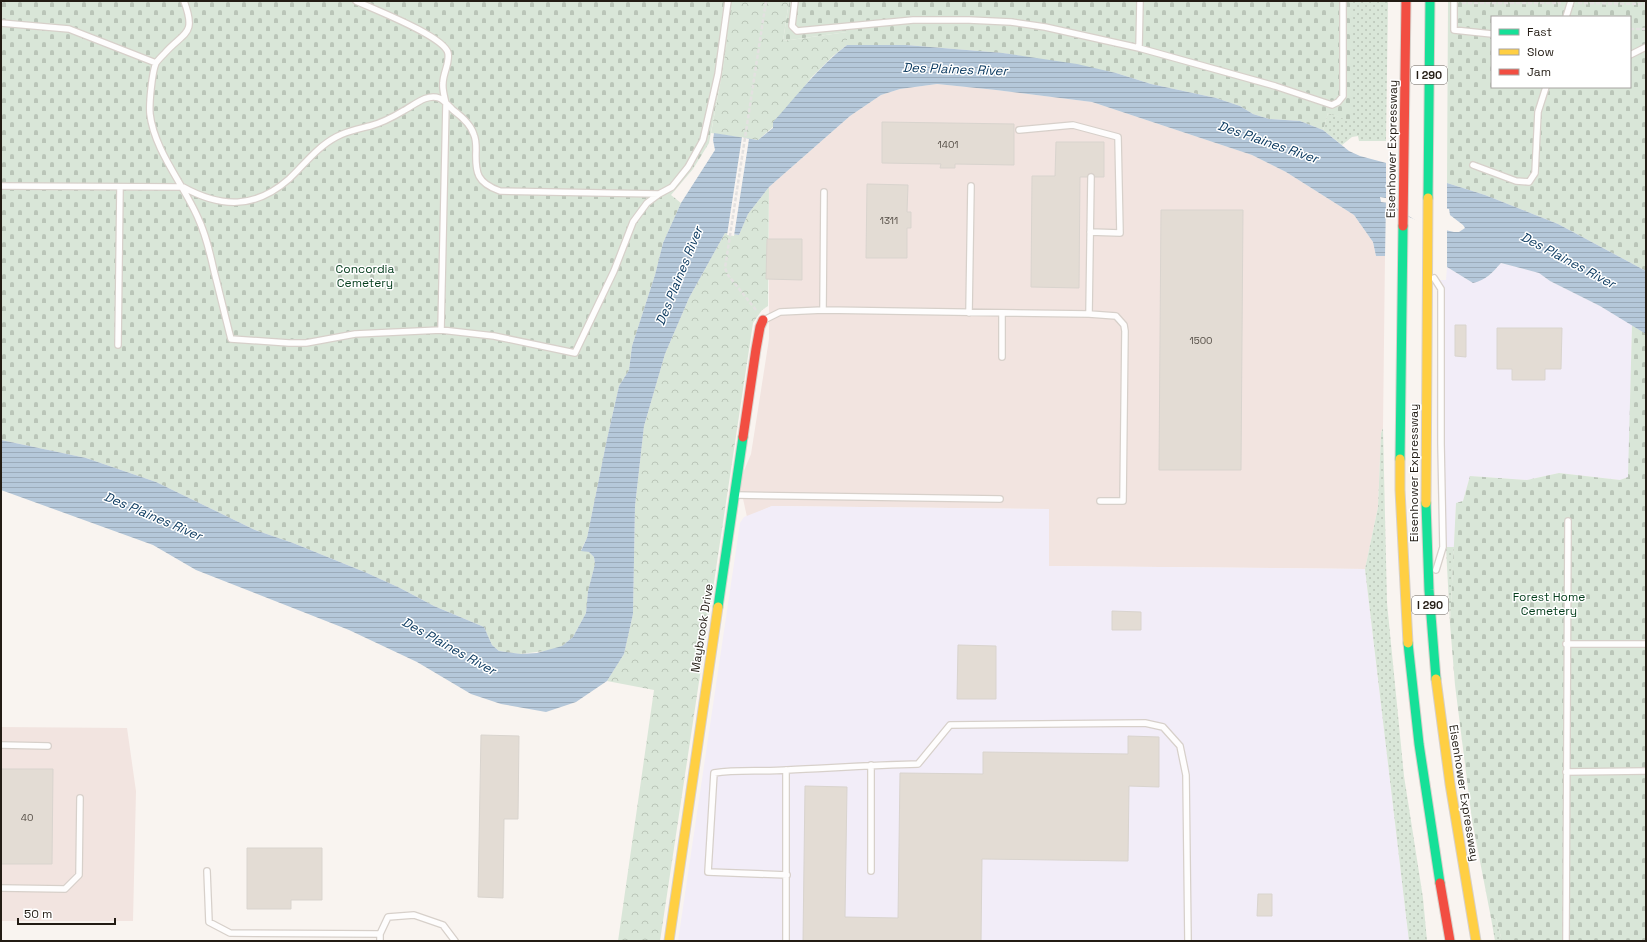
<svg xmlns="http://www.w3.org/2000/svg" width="1647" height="942" font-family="'Space Grotesk',sans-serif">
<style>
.commercial{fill:#f2e4e0}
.industrial{fill:#f2edf8}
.grass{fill:url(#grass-dots)}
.cemetery{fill:url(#cemetery-stones);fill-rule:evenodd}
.park{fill:url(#park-crowns)}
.water{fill:url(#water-rules);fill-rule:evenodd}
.pier{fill:#f9f4f0}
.building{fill:#e3dcd4;stroke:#d9d4ce}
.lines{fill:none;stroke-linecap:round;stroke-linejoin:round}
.lane-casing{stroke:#d7d0ca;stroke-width:8}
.fast-casing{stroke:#d7d0ca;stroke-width:11}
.slow-casing{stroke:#d7d0ca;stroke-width:11}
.jam-casing{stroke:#d7d0ca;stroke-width:11}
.path{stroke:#e3e1e0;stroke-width:2.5;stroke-dasharray:4 2;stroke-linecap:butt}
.lane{stroke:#fefdfd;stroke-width:5.5}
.fast{stroke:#16e098;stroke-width:9}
.slow{stroke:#ffcf43;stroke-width:9}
.jam{stroke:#f24e42;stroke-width:9}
.labels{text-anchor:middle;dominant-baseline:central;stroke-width:3;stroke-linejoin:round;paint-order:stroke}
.number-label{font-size:10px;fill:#544d45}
.shield{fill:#fff;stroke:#65605a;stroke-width:1}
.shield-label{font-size:11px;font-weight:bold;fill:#231c14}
.street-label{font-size:12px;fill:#231c14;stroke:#fff}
.park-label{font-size:12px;fill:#053e1d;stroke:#fff}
.water-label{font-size:13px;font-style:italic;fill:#0d3b61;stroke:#fff}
</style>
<defs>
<pattern id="grass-dots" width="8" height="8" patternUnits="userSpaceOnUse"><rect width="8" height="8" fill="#d9e6d8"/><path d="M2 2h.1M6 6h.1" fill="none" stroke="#bac5b8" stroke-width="1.8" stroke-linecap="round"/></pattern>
<pattern id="cemetery-stones" width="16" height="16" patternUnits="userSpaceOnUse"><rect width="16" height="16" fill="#d9e6d8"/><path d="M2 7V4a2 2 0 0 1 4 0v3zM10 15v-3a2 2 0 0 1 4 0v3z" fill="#bac5b8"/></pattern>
<pattern id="park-crowns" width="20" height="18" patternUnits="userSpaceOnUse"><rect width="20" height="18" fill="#d9e6d8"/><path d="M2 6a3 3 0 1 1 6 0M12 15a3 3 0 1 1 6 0" fill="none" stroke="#bac5b8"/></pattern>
<pattern id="water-rules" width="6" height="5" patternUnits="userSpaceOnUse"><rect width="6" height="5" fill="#b5c8da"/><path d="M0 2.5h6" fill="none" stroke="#9babba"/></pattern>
</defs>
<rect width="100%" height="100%" fill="#f9f4f0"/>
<path class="commercial" d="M937,84L996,90L1092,102L1252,155L1286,172L1354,215L1373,242L1376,256H1385L1383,428L1381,433L1378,507L1365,569L1048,566V509L772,506L747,517L740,485L743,473L751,454L769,339V187L850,116L881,95L900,89Z
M1,727L127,728L136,791L133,921H1Z"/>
<path class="industrial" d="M1501,263L1540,273L1550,281L1600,306L1632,325L1629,477L1620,480L1559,473L1527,480L1470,476L1463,501L1456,503L1454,547H1439L1436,421L1438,280H1446L1447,267L1473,283L1489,276Z
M772,506L1049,509V566L1365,569L1409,941H678L740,523L744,517Z"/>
<path class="grass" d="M1352,1H1388L1386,141H1359L1358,136L1352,137L1342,145L1323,130L1328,113L1352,121Z
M1383,428L1387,603L1404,776L1423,898L1427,941H1409L1365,569L1378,507L1381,433Z
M1446,547H1454L1450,624Z
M1491,918H1496L1502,941H1495Z"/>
<path class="cemetery" d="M1,1H734L723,68L709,143L693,169L671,195L681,203L663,243L655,275L632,346L629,370L619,386L607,439L587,538L581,550L589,552L594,557L595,564L588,591L586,613L573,637L562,646L553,650L520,654L499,651L492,645L484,627L434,606L400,588L367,573L293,543L255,530L156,482L86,458L1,440Z
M789,1H1352V122L1328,113L1323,130L1300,121L1269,119L1253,114L1240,106L1216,98L1151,84L1116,73L1003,53L906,45H847V32L783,41Z
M1448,1H1646V271L1558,224L1485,195L1447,183ZM1492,17H1630V87H1492Z
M1632,325L1646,334V941H1502L1496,918H1491L1472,820L1455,685L1450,624L1456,503L1463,501L1470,476L1527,480L1559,473L1620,480L1628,477Z"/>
<path class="park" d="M733,1H789L783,41L847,32V45L833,56L811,78L773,127L758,140L711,133L723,68Z
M769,187L768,306L762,310L753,323L660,941H618L654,690L607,681L624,654L633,614L635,506L644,426L665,354L689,298L725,233L739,235L748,214Z"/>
<path class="water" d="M847,45H906L1003,53L1077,64L1116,73L1151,84L1216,98L1240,106L1253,114L1269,119L1300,121L1323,130L1349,151L1360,156L1431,175L1447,183L1485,195L1558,224L1646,271V334L1600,306L1550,281L1539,273L1501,263C1492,273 1486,280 1473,283L1447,267L1385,256H1376L1373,242L1354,215L1286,172L1252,155L1092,102L996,90L937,84L900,89L881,95L850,116L769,187L748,214L739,235L725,233L689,298L665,354L644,426L635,506L633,614L624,654L607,681L576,702L546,712L501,704L471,694L417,662L349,630L196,570L153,545L1,490V440L86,458L156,482L255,530L293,543L367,573L400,588L434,606L484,627L492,645L499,651L521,654L537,653L562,646L573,637L586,613L588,591L595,564L594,557L589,552L581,551L587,538L607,439L619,386L629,370L632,346L655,275L663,243L681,203L715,150L713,140L714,133L758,140L773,128V122C797,96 818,67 847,45ZM1380,197L1449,209L1450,215L1463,225L1465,228L1459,232H1454L1423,225L1388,203L1381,202Z"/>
<path class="pier" d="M742,137L749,139L734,236L727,235Z
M1386,162L1431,173L1447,180V211L1386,200Z
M1386,201L1389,202L1400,213L1423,223L1447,228V269L1385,257Z"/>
<path class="building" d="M882,122L1014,124V165L955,164V168H940L941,164L882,163Z
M1056,142H1104V177H1095L1093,174L1091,173L1087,177H1080L1079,288L1031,287L1032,176H1055Z
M867,184L908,185L907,212H911V228H907V258H866Z
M1161,210H1243L1241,470H1159Z
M767,239H802V280L766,279Z
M1455,325H1466V357L1455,356Z
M1497,328H1562L1561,369H1545V380H1512V369H1497Z
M1112,611L1141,612V630H1112Z
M958,645L996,646V699H957Z
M481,735L519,736L518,819H504L503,898L478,897Z
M1128,736L1159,737V787L1129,786L1128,861L982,859L981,941H803L805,786L847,787L845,917L898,918L900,773L983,774V752L1128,754Z
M1,769H53L52,864H1Z
M247,848H322V900H291V909H247Z
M1258,894H1272V916H1257Z"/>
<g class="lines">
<g class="lane-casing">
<path id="lane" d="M184,1C197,36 184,31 164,54C162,56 158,60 156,63C152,72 149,104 150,114C154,150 184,185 198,218C206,235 210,253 214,271C220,294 225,316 231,339L289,343H306L355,334L441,330L494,336L575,353L614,271L633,222L647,203L659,194L672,187L688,167L703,140L718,74L728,1
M356,1C373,9 444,36 448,53C450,63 443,73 443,83C442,90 445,98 446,104L441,330
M795,1L792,26L797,31L913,20H969L1011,22L1045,27L1139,48L1275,86L1332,105L1338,102L1343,96V1
M1454,1V30L1492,34
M1566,17L1571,1
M1,23L69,29L156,63
M1139,48L1140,1
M1630,55L1646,47
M1019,130L1073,125L1118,137L1120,233L1090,232
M1473,165L1516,181L1529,182L1535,173L1538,112L1546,87
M1,186L183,187C221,208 255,209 289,179C304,165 317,147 336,137C347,131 358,129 370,126C381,123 393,117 403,111C413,106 427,93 439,98C444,100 449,106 453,110C461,116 471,124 474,135C476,139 476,145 476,150C475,173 477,183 500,191L659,194
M1434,278L1441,289V444L1443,547L1436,570
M823,310L824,192
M969,313L971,186
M1089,314L1091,177
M764,320L780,312L823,310L1089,314L1116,316L1124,325L1125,331L1123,501H1100
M118,345L120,187
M1002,357V313
M736,495L1000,499
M1566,644H1646
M1,745L48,746
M871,765V871
M786,770V941
M1566,772L1646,771
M207,871L209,922L230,933L380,934
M787,875L708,872L714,773C738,769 763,772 787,770C831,768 874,765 918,764L950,725L1145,723L1163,727L1180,746L1186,775L1188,941
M1,888L65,889L79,875L80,798
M380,941V934L388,917L414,915L443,925L455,941
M1566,941L1568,521"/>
</g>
<g class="fast-casing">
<path id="fast" d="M1428,198L1430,1
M1400,459L1403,226
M1426,503L1429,590L1436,679
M718,607L743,437
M1408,643L1419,744L1440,883"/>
</g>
<g class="slow-casing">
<path id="slow" d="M1400,459V490L1408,643
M1426,503L1428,198
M1436,679L1450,784L1476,941
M669,941L718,607"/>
</g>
<g class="jam-casing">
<path id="jam" d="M1403,226L1406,1
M743,437L756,349L760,327L763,320
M1440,883L1450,941"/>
</g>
<path class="path" d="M1462,3H1561
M1578,3L1646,4
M1630,29H1646
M756,310L728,275L725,268L766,1"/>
<use href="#lane" class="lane"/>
<use href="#fast" class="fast"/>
<use href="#slow" class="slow"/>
<use href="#jam" class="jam"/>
</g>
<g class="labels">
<g class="number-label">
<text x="948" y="144">1401</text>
<text x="889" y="220">1311</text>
<text x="1201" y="340">1500</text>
<text x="27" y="817">40</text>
</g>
<g class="shield">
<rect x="1411" y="66" width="36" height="18" rx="3"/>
<rect x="1412" y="596" width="36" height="18" rx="3"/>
</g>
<g class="shield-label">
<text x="1429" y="75">I 290</text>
<text x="1430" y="605">I 290</text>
</g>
<g class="street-label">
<text transform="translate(1392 149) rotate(-89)">Eisenhower Expressway</text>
<text transform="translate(1414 473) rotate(-90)">Eisenhower Expressway</text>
<text transform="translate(702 628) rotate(-81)">Maybrook Drive</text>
<text transform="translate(1464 793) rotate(81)">Eisenhower Expressway</text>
</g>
<g class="park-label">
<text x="365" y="269">Concordia<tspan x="365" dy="14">Cemetery</tspan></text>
<text x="1549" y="597">Forest Home<tspan x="1549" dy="14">Cemetery</tspan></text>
</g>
<g class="water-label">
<text transform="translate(955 69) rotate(2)">Des Plaines River</text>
<text transform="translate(1268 142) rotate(19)">Des Plaines River</text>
<text transform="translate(1568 260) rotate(28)">Des Plaines River</text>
<text transform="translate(679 276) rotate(-68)">Des Plaines River</text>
<text transform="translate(153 516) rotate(23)">Des Plaines River</text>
<text transform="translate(449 646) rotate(29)">Des Plaines River</text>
</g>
</g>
<rect width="1647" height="942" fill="none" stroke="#231c14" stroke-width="4"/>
<rect x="1491" y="16" width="140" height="72" fill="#ffffff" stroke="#a7a4a1"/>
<rect x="1499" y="29" width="20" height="6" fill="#16e098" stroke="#a7a4a1"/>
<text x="1527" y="36" font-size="12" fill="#231c14">Fast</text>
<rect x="1499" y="49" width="20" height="6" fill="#ffcf43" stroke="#a7a4a1"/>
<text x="1527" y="56" font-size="12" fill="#231c14">Slow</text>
<rect x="1499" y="69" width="20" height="6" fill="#f24e42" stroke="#a7a4a1"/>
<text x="1527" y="76" font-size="12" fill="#231c14">Jam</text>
<path d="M18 918v6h97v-6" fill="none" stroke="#231c14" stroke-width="2"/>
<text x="24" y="918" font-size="12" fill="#231c14" stroke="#ffffff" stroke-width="3" paint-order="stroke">50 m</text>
</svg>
